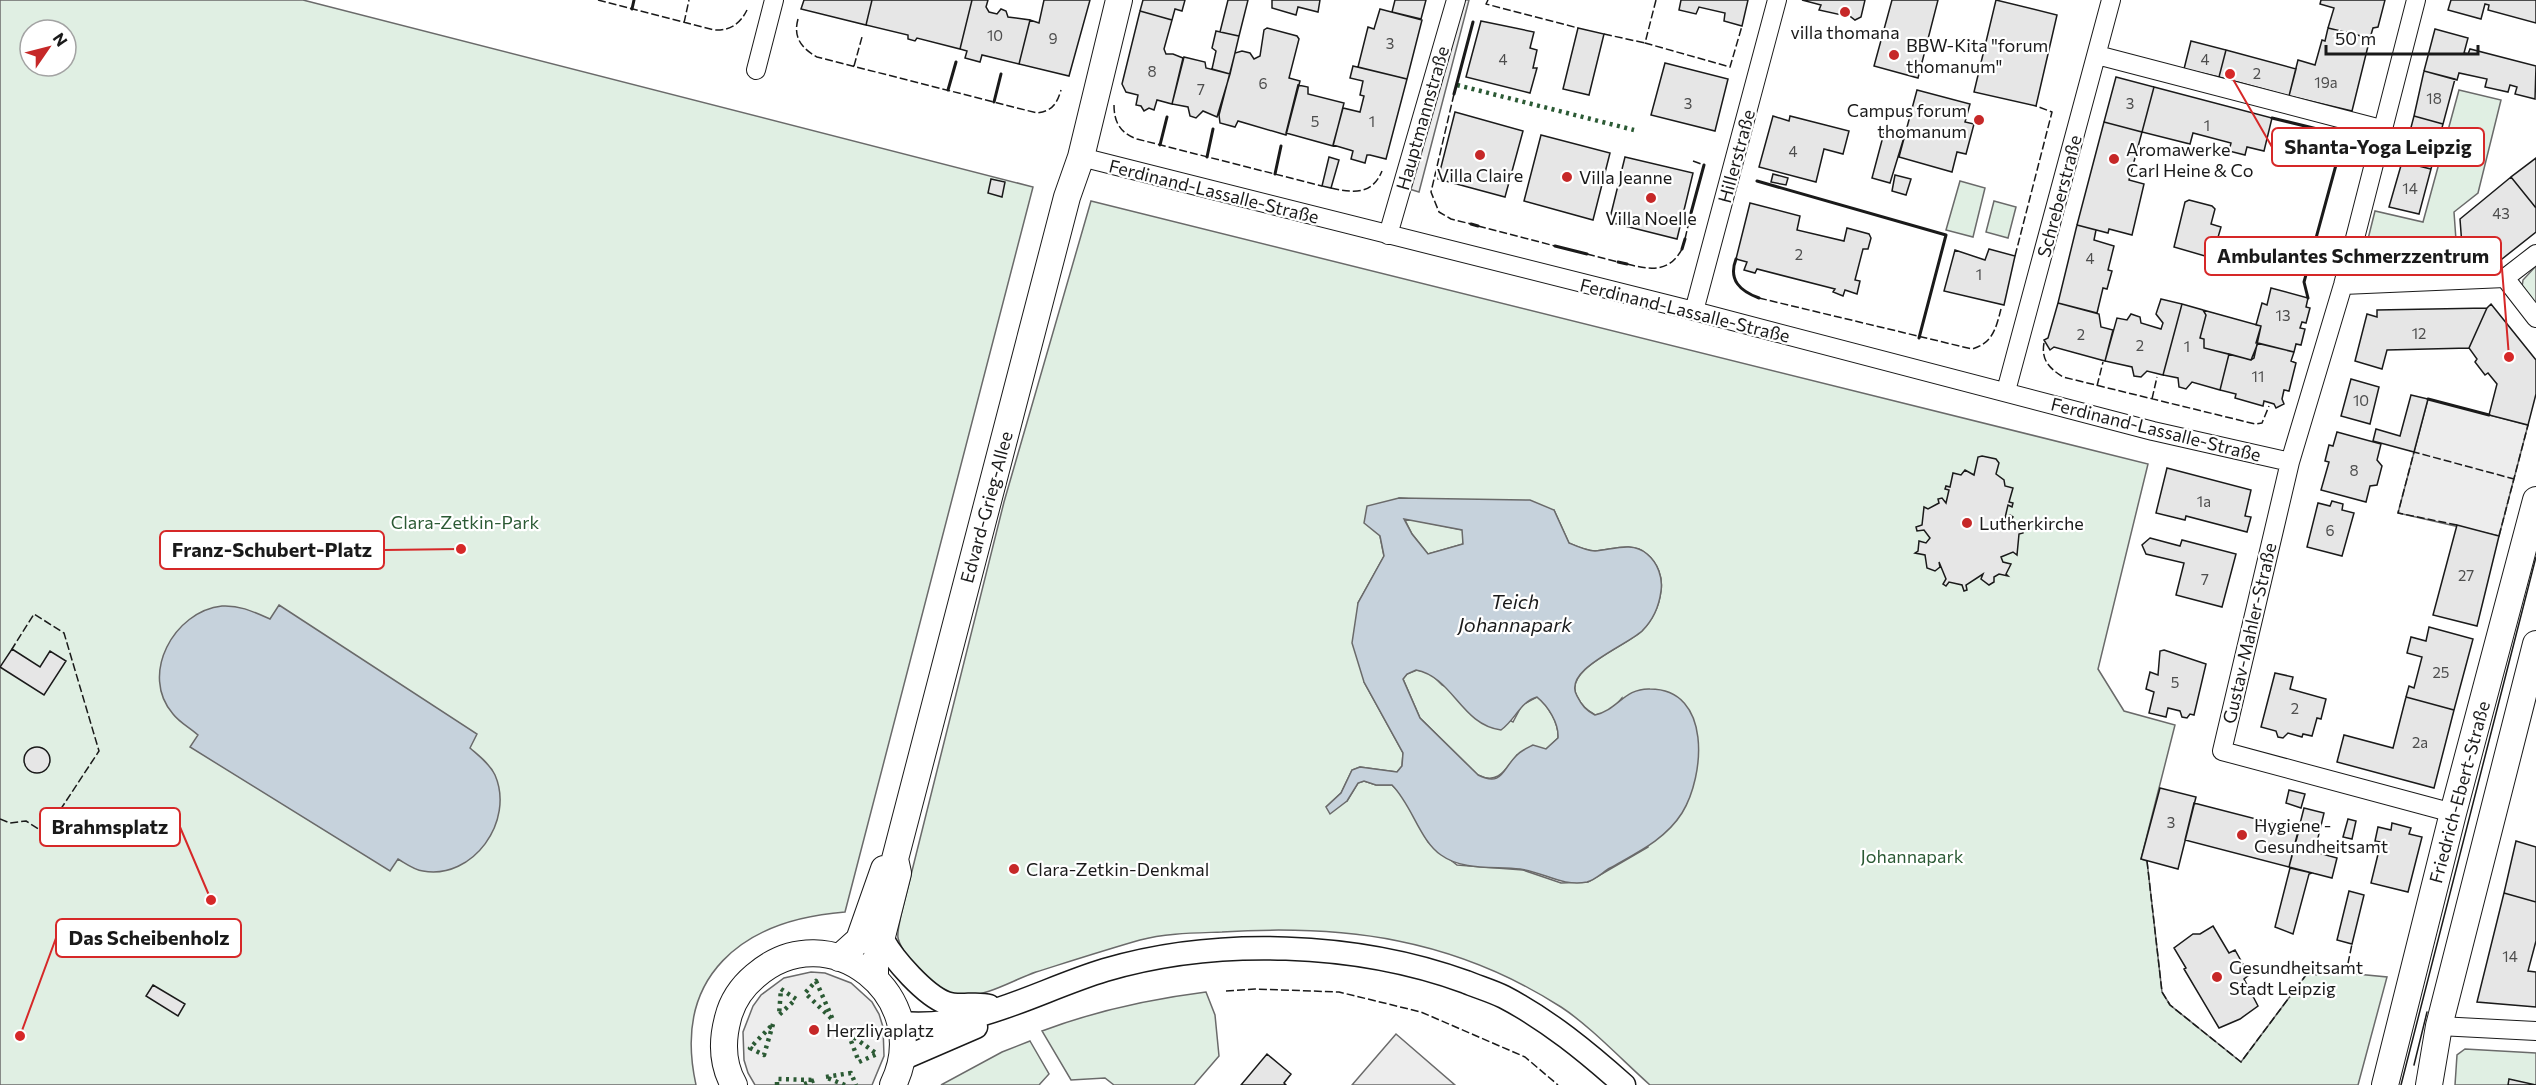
<svg xmlns="http://www.w3.org/2000/svg" width="2536" height="1085" font-family="Commissioner,sans-serif">
<style>
.green{fill:#e0efe3;stroke:#6a6a6a;stroke-width:1.5;fill-rule:evenodd}
.parking{fill:#ededed;stroke:#6a6a6a;stroke-width:1.5}
.water{fill:#c6d2dc;stroke:#6a6a6a;stroke-width:1.5;fill-rule:evenodd}
.building{fill:#e6e6e6;stroke:#1a1a1a;stroke-width:1.5}
.lines{fill:none;stroke-linecap:round;stroke-linejoin:round}
.minor-casing{stroke:#1a1a1a;stroke-width:20}
.tertiary-casing{stroke:#1a1a1a;stroke-width:25}
.secondary-casing{stroke:#1a1a1a;stroke-width:28}
.minor{stroke:#fff;stroke-width:18}
.tertiary{stroke:#fff;stroke-width:22}
.secondary{stroke:#fff;stroke-width:26}
.tram{stroke:#1a1a1a;stroke-width:1.5}
.hedge{stroke:#2b5a34;stroke-width:4.5;stroke-dasharray:3 4.5;stroke-linecap:butt}
.fence{stroke:#1a1a1a;stroke-width:1.5;stroke-dasharray:8 3;stroke-linecap:butt}
.wall{stroke:#1a1a1a;stroke-width:3}
.poi-dot{fill:#c62828;stroke:#fff;stroke-width:2}
.labels{text-anchor:middle;dominant-baseline:central;stroke-width:4.5;stroke-linejoin:round;paint-order:stroke}
.number-label{font-size:15px;fill:#4d4d4d}
.poi-label{font-size:18px;fill:#1a1a1a;stroke:#fff;text-anchor:start}
.street-label{font-size:18px;fill:#1a1a1a;stroke:#fff}
.park-label{font-size:18px;fill:#2b5a34;stroke:#fff}
.water-label{font-size:20px;font-style:italic;fill:#1a1a1a;stroke:#fff}
.leader{fill:none;stroke:#d62828;stroke-width:2}
.callout-dot{fill:#d62828;stroke:#fff;stroke-width:2}
.callout{fill:#fff;stroke:#d62828;stroke-width:2}
.callout-label{font-size:20px;text-anchor:middle;font-weight:bold;fill:#1a1a1a}
</style>
<rect width="100%" height="100%" fill="#fff"/>
<path class="green" d="M0,0H303L1033,187L845,912C742,920 672,976 696,1085H0ZM30,30H66V66H30Z
M2459,90L2501,100L2478,193L2454,212L2458,268L2361,267L2375,211L2423,222Z
M1960,181L1985,188L1973,237L1946,230Z
M1091,201L2148,464L2098,669L2124,711L2175,725L2141,859L2147,861L2162,992L2170,1005L2241,1062L2306,975L2346,973L2387,977L2358,1085H1650C1623,1061 1590,1026 1561,1007C1455,939 1346,924 1222,932C1196,933 1166,933 1140,940C1105,950 1071,961 1036,972C1013,980 988,996 963,996C941,995 903,959 898,938C897,931 900,922 901,915L1004,502ZM1399,498L1554,510L1569,543C1576,546 1587,551 1595,551C1612,550 1632,541 1647,554C1658,563 1663,578 1661,591C1659,607 1654,619 1642,631C1625,647 1562,670 1577,696C1582,706 1586,710 1595,715L1610,712L1622,698L1648,847L1588,882L1561,883L1523,870L1457,865L1428,842L1404,797L1392,785H1376L1364,781L1358,783L1347,801L1326,807L1341,793L1352,770L1360,767L1397,772L1402,766L1403,753L1364,682L1358,603L1384,556L1380,536Z
M1994,201L2016,207L2008,238L1986,232Z
M2536,266V305L2522,287L2523,280Z
M1404,518L1463,530V544L1428,554L1412,534Z
M1417,670L1430,673L1442,685L1513,722L1522,705L1537,697C1548,706 1559,723 1558,738L1546,749L1517,755C1505,770 1498,785 1478,775L1420,718L1403,679L1407,674Z
M1206,992L1215,1015L1219,1056L1194,1085H1114L1105,1078L1071,1080L1042,1031C1095,1011 1150,999 1206,992Z
M1030,1041L1049,1074L1039,1085H941L1002,1052Z
M2465,1049L2536,1053V1085H2455L2457,1055Z"/>
<path class="parking" d="M1456,0H1469L1419,192L1406,188Z
M2428,399L2528,425L2499,536L2398,513Z
M811,972L825,973L851,983L872,1002L879,1014L883,1027L884,1056L872,1085H755L748,1073L744,1060L743,1032L753,1006L761,995L784,978Z
M1396,1034L1455,1085H1352Z"/>
<path class="water" d="M1399,498L1530,500L1554,510L1569,543C1576,546 1587,551 1595,551C1612,550 1632,541 1647,554C1658,563 1663,578 1661,591C1659,607 1654,619 1642,631C1624,647 1562,670 1577,696C1582,706 1586,710 1595,715C1618,710 1624,688 1650,689C1712,689 1705,776 1682,813C1665,840 1636,853 1610,868C1603,872 1595,880 1587,882C1562,887 1544,872 1520,869C1494,866 1463,871 1441,855C1420,841 1412,805 1392,785H1376L1364,781L1358,783L1347,801L1330,814L1326,807L1341,793L1352,770L1360,767L1397,772L1402,766L1403,753L1364,682L1352,643L1358,603L1384,556L1380,536L1364,523L1367,506ZM1404,519L1462,530L1463,544L1428,554L1412,534ZM1416,670C1453,677 1461,725 1501,730C1516,719 1520,702 1537,697C1548,706 1559,723 1558,738L1546,749L1533,745C1527,748 1520,751 1516,756C1502,770 1502,787 1478,775L1420,718L1403,679L1407,674Z
M279,605L477,734L470,748C479,756 490,764 495,775C515,821 473,880 423,871C414,870 405,863 398,859L390,871L190,747L198,735C190,728 179,722 173,714C139,675 174,611 222,606C240,605 254,612 270,619Z"/>
<path class="building" d="M804,0H872L866,25L801,9Z
M872,0H972L960,49L917,38L915,41L908,39V35L866,25Z
M972,0H988L986,7L989,12L997,14L1001,9L1006,11L1008,17L1030,20L1019,64L982,55L980,62L965,58L967,51L960,49Z
M1044,0H1090L1069,76L1019,64L1030,20L1039,23Z
M1143,0H1185L1182,11L1175,9L1172,20L1140,11Z
M1228,0H1248L1239,36L1220,32Z
M1272,0H1320L1318,12L1298,7L1296,15L1272,8Z
M1395,0H1426L1421,19L1392,12Z
M1681,0H1748L1742,26L1724,21L1725,13L1699,7L1696,14L1679,10Z
M1802,0H1865L1861,17L1855,20L1847,14L1846,16L1819,10L1821,5Z
M1892,0H1938L1918,78L1874,66Z
M1996,0L2057,15L2036,106L1974,92Z
M2321,0H2385L2378,27L2373,28L2370,38L2328,28L2334,8L2320,4Z
M2451,0H2536V23L2488,10L2489,5L2485,4L2481,19L2448,10Z
M1380,9L1422,20L1407,79L1358,67L1368,27L1374,29Z
M1140,11L1172,20L1164,49L1166,54H1173L1183,58L1172,104L1157,100L1154,110L1149,108L1144,111L1141,106L1136,105L1138,95L1126,92L1122,84Z
M1481,21L1534,32L1530,48L1537,50L1533,68H1537L1530,93L1466,77Z
M1267,28L1297,36L1299,39L1289,78L1300,81L1286,135L1238,121L1235,127L1220,123L1219,115L1235,53L1242,51L1250,53L1254,59L1260,56L1264,30Z
M1578,28L1604,34L1589,95L1563,89Z
M2328,28L2370,38L2352,111L2289,96L2298,60L2315,65L2322,40L2325,41Z
M2435,29L2468,38L2464,53L2468,54L2470,49L2536,66L2535,99L2515,94L2517,87L2510,85L2508,92L2485,87L2487,79L2459,73L2457,80L2424,71Z
M1216,31L1239,36L1230,74L1212,69L1216,51L1212,48Z
M2191,41L2226,50L2219,77L2184,69Z
M2226,50L2296,69L2289,96L2219,77Z
M1184,57L1205,62L1206,68L1230,74L1217,117L1203,111L1196,118L1190,116L1188,107L1172,104Z
M1665,63L1728,79L1715,131L1651,115Z
M1353,66L1407,79L1386,159L1370,155H1367L1365,163L1351,159L1353,151L1350,150L1333,145L1343,108L1360,112L1364,96L1360,95L1363,81L1350,78Z
M2424,71L2455,79L2443,124L2414,116Z
M2116,77L2154,87L2142,132L2104,122Z
M1298,85L1308,87V94L1344,103L1333,146L1286,133Z
M2154,87L2272,118L2264,151L2247,147L2245,155L2229,151L2231,143L2193,133L2190,144L2142,132Z
M1917,90L1970,104L1965,122L1974,124L1966,154L1957,152L1952,172L1899,157Z
M1455,112L1523,131L1505,197L1438,179Z
M1773,116L1789,121L1790,116L1849,131L1843,154L1824,149L1816,182L1759,167Z
M2414,116L2443,124L2431,169L2402,162Z
M2104,122L2142,132L2129,180L2144,184L2132,235L2109,229L2108,233L2077,225Z
M1885,129L1905,134L1890,183L1872,178Z
M1541,135L1610,153L1593,220L1524,201Z
M1329,157L1339,160L1331,188L1322,186Z
M1625,157L1693,173L1677,239L1609,222Z
M2536,158V208L2511,177Z
M2402,162L2431,169L2419,214L2389,207Z
M1773,174L1788,178L1786,185L1771,182Z
M1895,175L1911,179L1906,195L1892,191Z
M2511,177L2536,208V232L2502,259H2463L2460,219Z
M991,179L1005,182L1002,197L988,193Z
M2189,200L2212,206L2215,209L2211,224L2221,227L2212,258L2174,247L2185,202Z
M1750,203L1800,216L1797,230L1844,241L1847,228L1869,234L1871,238L1868,249H1863L1855,280L1860,281L1857,294L1845,290L1843,296L1833,292L1835,289L1757,269L1755,273L1744,270L1747,262L1736,259Z
M2077,225L2096,230L2094,240L2114,246L2108,270L2112,271L2107,289L2103,288L2097,313L2058,303Z
M1989,249L2015,256L2004,305L1944,291L1955,250L1985,260Z
M2271,288L2308,298L2306,307L2310,308L2306,323L2302,322L2300,328L2305,329L2301,345L2296,344L2294,352L2256,343L2261,326L2256,325L2262,303L2267,305Z
M2161,299L2182,304L2163,375L2147,371L2141,377L2134,376L2132,367L2105,361L2117,318L2127,320L2131,314L2140,317L2141,323L2161,329L2163,323L2156,314Z
M2058,303L2099,314L2101,327L2113,330L2105,361L2054,347L2050,350L2044,340L2048,338Z
M2182,304L2203,310L2206,315L2200,338L2204,339V348L2229,354L2220,390L2192,382L2186,389L2179,387L2178,378L2163,375Z
M2491,304L2536,360V394L2528,425L2489,415L2497,384L2488,373L2485,375L2475,362L2477,359L2469,348L2487,308Z
M2487,308L2469,348L2387,350L2382,369L2355,361L2367,314L2377,317V310Z
M2203,310L2261,326L2254,358L2251,360L2204,348V339L2200,338L2206,315Z
M2258,343L2294,352L2291,361L2296,363L2289,391L2284,390L2282,399L2284,404L2276,408L2274,404L2264,401L2263,406L2235,398L2236,394L2220,390L2229,354L2251,360Z
M2351,379L2379,387L2370,424L2341,416Z
M2411,395L2428,399L2414,452L2373,441L2376,429L2400,436Z
M2337,432L2381,444L2377,460L2382,466L2377,485L2370,486L2366,502L2321,490L2329,462L2325,461L2329,445L2333,446Z
M1982,456L1996,459L1999,463L1996,474L2004,480L2005,486L2013,488L2009,502L2013,503L2012,507L2008,505L2005,518L2010,515L2013,517L2010,521L2018,530L2023,529V533L2019,534L2017,555L2013,552L2001,557L2003,562L2011,564L2006,574L2008,576L1999,574L1994,577V582L1989,585L1981,579L1983,574L1966,585L1967,590L1964,591L1962,585L1949,582L1946,586L1943,584L1946,579L1939,562L1940,567L1935,571L1927,568L1925,555L1915,553L1918,551L1919,541L1926,543L1930,538L1924,530L1917,531L1916,527L1922,525L1924,507L1928,509L1939,503L1938,499L1942,498L1946,503L1949,490L1945,489L1946,486L1950,487L1953,473L1961,475L1965,470L1974,475L1978,457Z
M2167,468L2251,490L2245,516L2251,517L2247,532L2186,516L2185,520L2156,513Z
M2332,501L2343,504L2342,510L2354,513L2342,556L2307,547L2318,503L2330,506Z
M2457,525L2499,536L2477,626L2433,615Z
M2150,538L2180,546L2182,540L2236,554L2222,607L2176,595L2184,563L2146,554L2142,545Z
M2429,627L2473,639L2454,710L2406,697L2409,686L2414,688L2422,657L2407,653L2411,637L2426,641Z
M12,649L40,667L50,651L66,661L44,695L0,667Z
M2164,650L2206,664L2194,715L2190,714L2187,718L2182,717L2180,711L2168,708L2166,717L2149,713L2154,692L2146,689L2150,672L2158,675L2160,651Z
M2275,673L2293,677L2290,689L2326,699L2321,719L2317,718L2312,736L2303,734L2302,737L2288,733L2283,738L2278,737L2276,731L2261,727Z
M2406,697L2454,710L2434,788L2337,762L2344,735L2393,748Z
M24 760a13 13 0 1 1 26 0a13 13 0 1 1-26 0Z
M2160,788L2196,797L2178,869L2141,859Z
M2289,790L2305,794L2301,808L2286,803Z
M2194,803L2299,830L2289,867L2185,840Z
M2304,808L2324,813L2317,842L2313,843L2311,851L2337,858L2332,878L2289,867Z
M2348,819L2356,821L2352,839L2343,837Z
M2392,823L2411,828L2409,834L2422,837L2408,892L2371,883L2381,842L2375,841L2378,827L2391,830Z
M2516,841L2536,847V902L2504,893Z
M2290,868L2312,873L2309,874L2293,934L2275,927Z
M2349,891L2364,895L2352,944L2337,940Z
M2504,893L2536,902V941L2528,971L2536,972V1007L2477,1002Z
M2213,926L2229,953L2235,950L2249,975L2244,979L2258,1006L2240,1019L2219,1028L2184,969L2186,968L2174,948L2193,934H2200Z
M153,985L185,1004L178,1016L146,996Z
M1267,1054L1291,1074L1284,1083L1286,1085H1241Z
M2509,1079L2536,1085H2508Z"/>
<g class="lines">
<g class="minor-casing">
<path id="minor" d="M2416,0L2343,285L2290,462L2222,751L2453,813
M2097,55L2381,129
M756,70L774,0
M1081,157L1694,311L2153,431L2290,462
M1388,235L1456,0
M2505,278L2536,318
M2343,285L2505,278L2536,254
M1694,311L1777,0
M2006,391L2111,0
M2439,1026L2536,1031"/>
</g>
<g class="tertiary-casing">
<path id="tertiary" d="M883,940C894,960 925,995 946,1003C959,1008 976,1002 989,1006
M901,1023C976,1030 1036,991 1105,970C1217,937 1356,942 1466,982C1478,987 1492,991 1504,997C1548,1020 1587,1052 1624,1085
M902,1059L976,1027"/>
</g>
<g class="secondary-casing">
<path id="secondary" d="M839,958L859,940L884,869
M875,978V964L898,873L895,859L1067,197L1081,157L1119,0
M734,1085C722,1064 722,1040 728,1018C732,1002 742,987 755,976C829,911 936,997 893,1085
M2385,1085L2453,813L2536,500
M2429,1085L2439,1026L2536,644"/>
</g>
<use href="#minor" class="minor"/>
<use href="#tertiary" class="tertiary"/>
<use href="#secondary" class="secondary"/>
<path class="tram" d="M2414,1065L2427,1012
M2401,1085L2536,557"/>
<path class="hedge" d="M1457,85L1634,130
M816,981L833,1020L805,993Z
M781,989L796,999L779,1015Z
M773,1024L764,1055L750,1048Z
M848,1033L877,1054L859,1062Z
M777,1085V1079L815,1080L802,1085
M845,1085L825,1077L851,1073L856,1085"/>
<path class="fence" d="M598,0L714,30C730,31 740,24 747,10
M1488,0L1486,4L1578,28
M1656,0L1645,43L1730,67L1742,26
M798,19C793,37 801,48 817,57L1037,113C1052,111 1057,104 1061,90
M684,23L689,0
M1604,34L1645,43
M854,66L862,37
M1454,94L1431,192L1439,212L1451,219L1471,224
M1114,105C1114,122 1120,133 1137,139L1322,186
M1693,161L1704,165
M1331,188C1354,193 1372,195 1382,171
M1478,226L1555,246
M1685,239L1691,213
M1587,254L1618,262
M2015,256L2052,112L2036,106
M1627,264C1650,270 1669,273 1682,249
M1759,298L1972,349C1993,343 1996,328 2001,309
M2044,343C2041,360 2049,368 2063,377L2255,424L2262,423L2269,406
M2097,386L2103,362
M2152,399L2157,377
M2457,525L2398,513L2414,452L2514,479
M2499,536L2528,425
M0,819L10,823L26,821L45,833L99,751L64,633L34,614L12,649
M2147,861L2162,992L2170,1005L2241,1062L2306,975L2346,973L2352,944
M1226,991L1255,989L1339,992L1421,1012L1525,1057L1558,1085"/>
<path class="wall" d="M632,9L634,0
M948,90L956,62
M1454,94L1473,22
M994,102L1001,74
M2272,118L2338,134L2342,143L2304,282L2308,298
M1160,145L1167,117
M1207,157L1213,129
M1275,174L1281,146
M1757,181L1946,235L1919,338
M1691,213L1704,165
M1471,224L1478,226
M1555,246L1587,254
M1682,249L1685,239
M1736,259C1728,280 1740,291 1759,298
M1618,262L1627,264
M2428,399L2489,415"/>
</g>
<g class="poi-dot">
<circle cx="1845" cy="12" r="6"/>
<circle cx="1894" cy="55" r="6"/>
<circle cx="1979" cy="120" r="6"/>
<circle cx="1480" cy="155" r="6"/>
<circle cx="2114" cy="159" r="6"/>
<circle cx="1567" cy="177" r="6"/>
<circle cx="1651" cy="198" r="6"/>
<circle cx="1967" cy="523" r="6"/>
<circle cx="2242" cy="835" r="6"/>
<circle cx="1014" cy="869" r="6"/>
<circle cx="2217" cy="977" r="6"/>
<circle cx="814" cy="1030" r="6"/>
</g>
<g class="labels">
<g class="number-label">
<text x="995" y="35">10</text>
<text x="1053" y="38">9</text>
<text x="1390" y="43">3</text>
<text x="1503" y="59">4</text>
<text x="2205" y="59">4</text>
<text x="1152" y="71">8</text>
<text x="2257" y="73">2</text>
<text x="2326" y="82">19a</text>
<text x="1263" y="83">6</text>
<text x="1201" y="89">7</text>
<text x="2434" y="98">18</text>
<text x="1688" y="103">3</text>
<text x="2130" y="103">3</text>
<text x="1315" y="121">5</text>
<text x="1372" y="121">1</text>
<text x="2207" y="125">1</text>
<text x="1793" y="151">4</text>
<text x="2410" y="188">14</text>
<text x="2501" y="213">43</text>
<text x="1799" y="254">2</text>
<text x="2090" y="258">4</text>
<text x="1979" y="274">1</text>
<text x="2283" y="315">13</text>
<text x="2419" y="333">12</text>
<text x="2081" y="334">2</text>
<text x="2140" y="345">2</text>
<text x="2187" y="346">1</text>
<text x="2258" y="376">11</text>
<text x="2361" y="400">10</text>
<text x="2354" y="470">8</text>
<text x="2204" y="501">1a</text>
<text x="2330" y="530">6</text>
<text x="2466" y="575">27</text>
<text x="2205" y="579">7</text>
<text x="2441" y="672">25</text>
<text x="2175" y="682">5</text>
<text x="2295" y="708">2</text>
<text x="2420" y="742">2a</text>
<text x="2171" y="822">3</text>
<text x="2510" y="956">14</text>
</g>
<g class="poi-label">
<text x="1845" y="32" text-anchor="middle">villa thomana</text>
<text x="1906" y="45">BBW-Kita "forum<tspan x="1906" dy="21">thomanum"</tspan></text>
<text x="1967" y="110" text-anchor="end">Campus forum<tspan x="1967" dy="21">thomanum</tspan></text>
<text x="2126" y="149">Aromawerke<tspan x="2126" dy="21">Carl Heine &amp; Co</tspan></text>
<text x="1480" y="175" text-anchor="middle">Villa Claire</text>
<text x="1579" y="177">Villa Jeanne</text>
<text x="1651" y="218" text-anchor="middle">Villa Noelle</text>
<text x="1979" y="523">Lutherkirche</text>
<text x="2254" y="825">Hygiene -<tspan x="2254" dy="21">Gesundheitsamt</tspan></text>
<text x="1026" y="869">Clara-Zetkin-Denkmal</text>
<text x="2229" y="967">Gesundheitsamt<tspan x="2229" dy="21">Stadt Leipzig</tspan></text>
<text x="826" y="1030">Herzliyaplatz</text>
</g>
<g class="street-label">
<text transform="translate(1422 118) rotate(-74)">Hauptmannstraße</text>
<text transform="translate(1736 156) rotate(-75)">Hillerstraße</text>
<text transform="translate(1214 191) rotate(14)">Ferdinand-Lassalle-Straße</text>
<text transform="translate(2059 196) rotate(-75)">Schreberstraße</text>
<text transform="translate(1685 310) rotate(14)">Ferdinand-Lassalle-Straße</text>
<text transform="translate(2156 429) rotate(14)">Ferdinand-Lassalle-Straße</text>
<text transform="translate(986 507) rotate(-75)">Edvard-Grieg-Allee</text>
<text transform="translate(2249 633) rotate(-77)">Gustav-Mahler-Straße</text>
<text transform="translate(2459 792) rotate(-75)">Friedrich-Ebert-Straße</text>
</g>
<g class="park-label">
<text x="465" y="522">Clara-Zetkin-Park</text>
<text x="1912" y="856">Johannapark</text>
</g>
<g class="water-label">
<text x="1515" y="601">Teich<tspan x="1515" dy="23">Johannapark</tspan></text>
</g>
</g>
<path class="leader" d="M2230 74L2272 147M2509 357L2501 256M461 549L384 550M211 900L180 827M20 1036L56 938"/>
<g class="callout-dot">
<circle cx="2230" cy="74" r="6"/>
<circle cx="2509" cy="357" r="6"/>
<circle cx="461" cy="549" r="6"/>
<circle cx="211" cy="900" r="6"/>
<circle cx="20" cy="1036" r="6"/>
</g>
<g class="callout">
<rect x="2272" y="128" width="212" height="38" rx="6"/>
<rect x="2205" y="237" width="296" height="38" rx="6"/>
<rect x="160" y="531" width="224" height="38" rx="6"/>
<rect x="40" y="808" width="140" height="38" rx="6"/>
<rect x="56" y="919" width="185" height="38" rx="6"/>
</g>
<g class="callout-label">
<text x="2378" y="154">Shanta-Yoga Leipzig</text>
<text x="2353" y="263">Ambulantes Schmerzzentrum</text>
<text x="272" y="557">Franz-Schubert-Platz</text>
<text x="110" y="834">Brahmsplatz</text>
<text x="149" y="945">Das Scheibenholz</text>
</g>
<g transform="translate(48 48) rotate(55)"><circle r="28" fill="#ffffff" stroke="#a3a3a3" stroke-width="1.5"/>
<path d="M0-4.5L10 22L0 15L-10 22Z" fill="#c62828"/>
<text y="-9" font-size="16" font-weight="bold" text-anchor="middle" fill="#1a1a1a">N</text>
</g>
<path d="M2326 45v9h152v-9" fill="none" stroke="#1a1a1a" stroke-width="3"/>
<text x="2335" y="45" font-size="18" fill="#1a1a1a" stroke="#ffffff" stroke-width="4.5" paint-order="stroke">50 m</text>
</svg>
